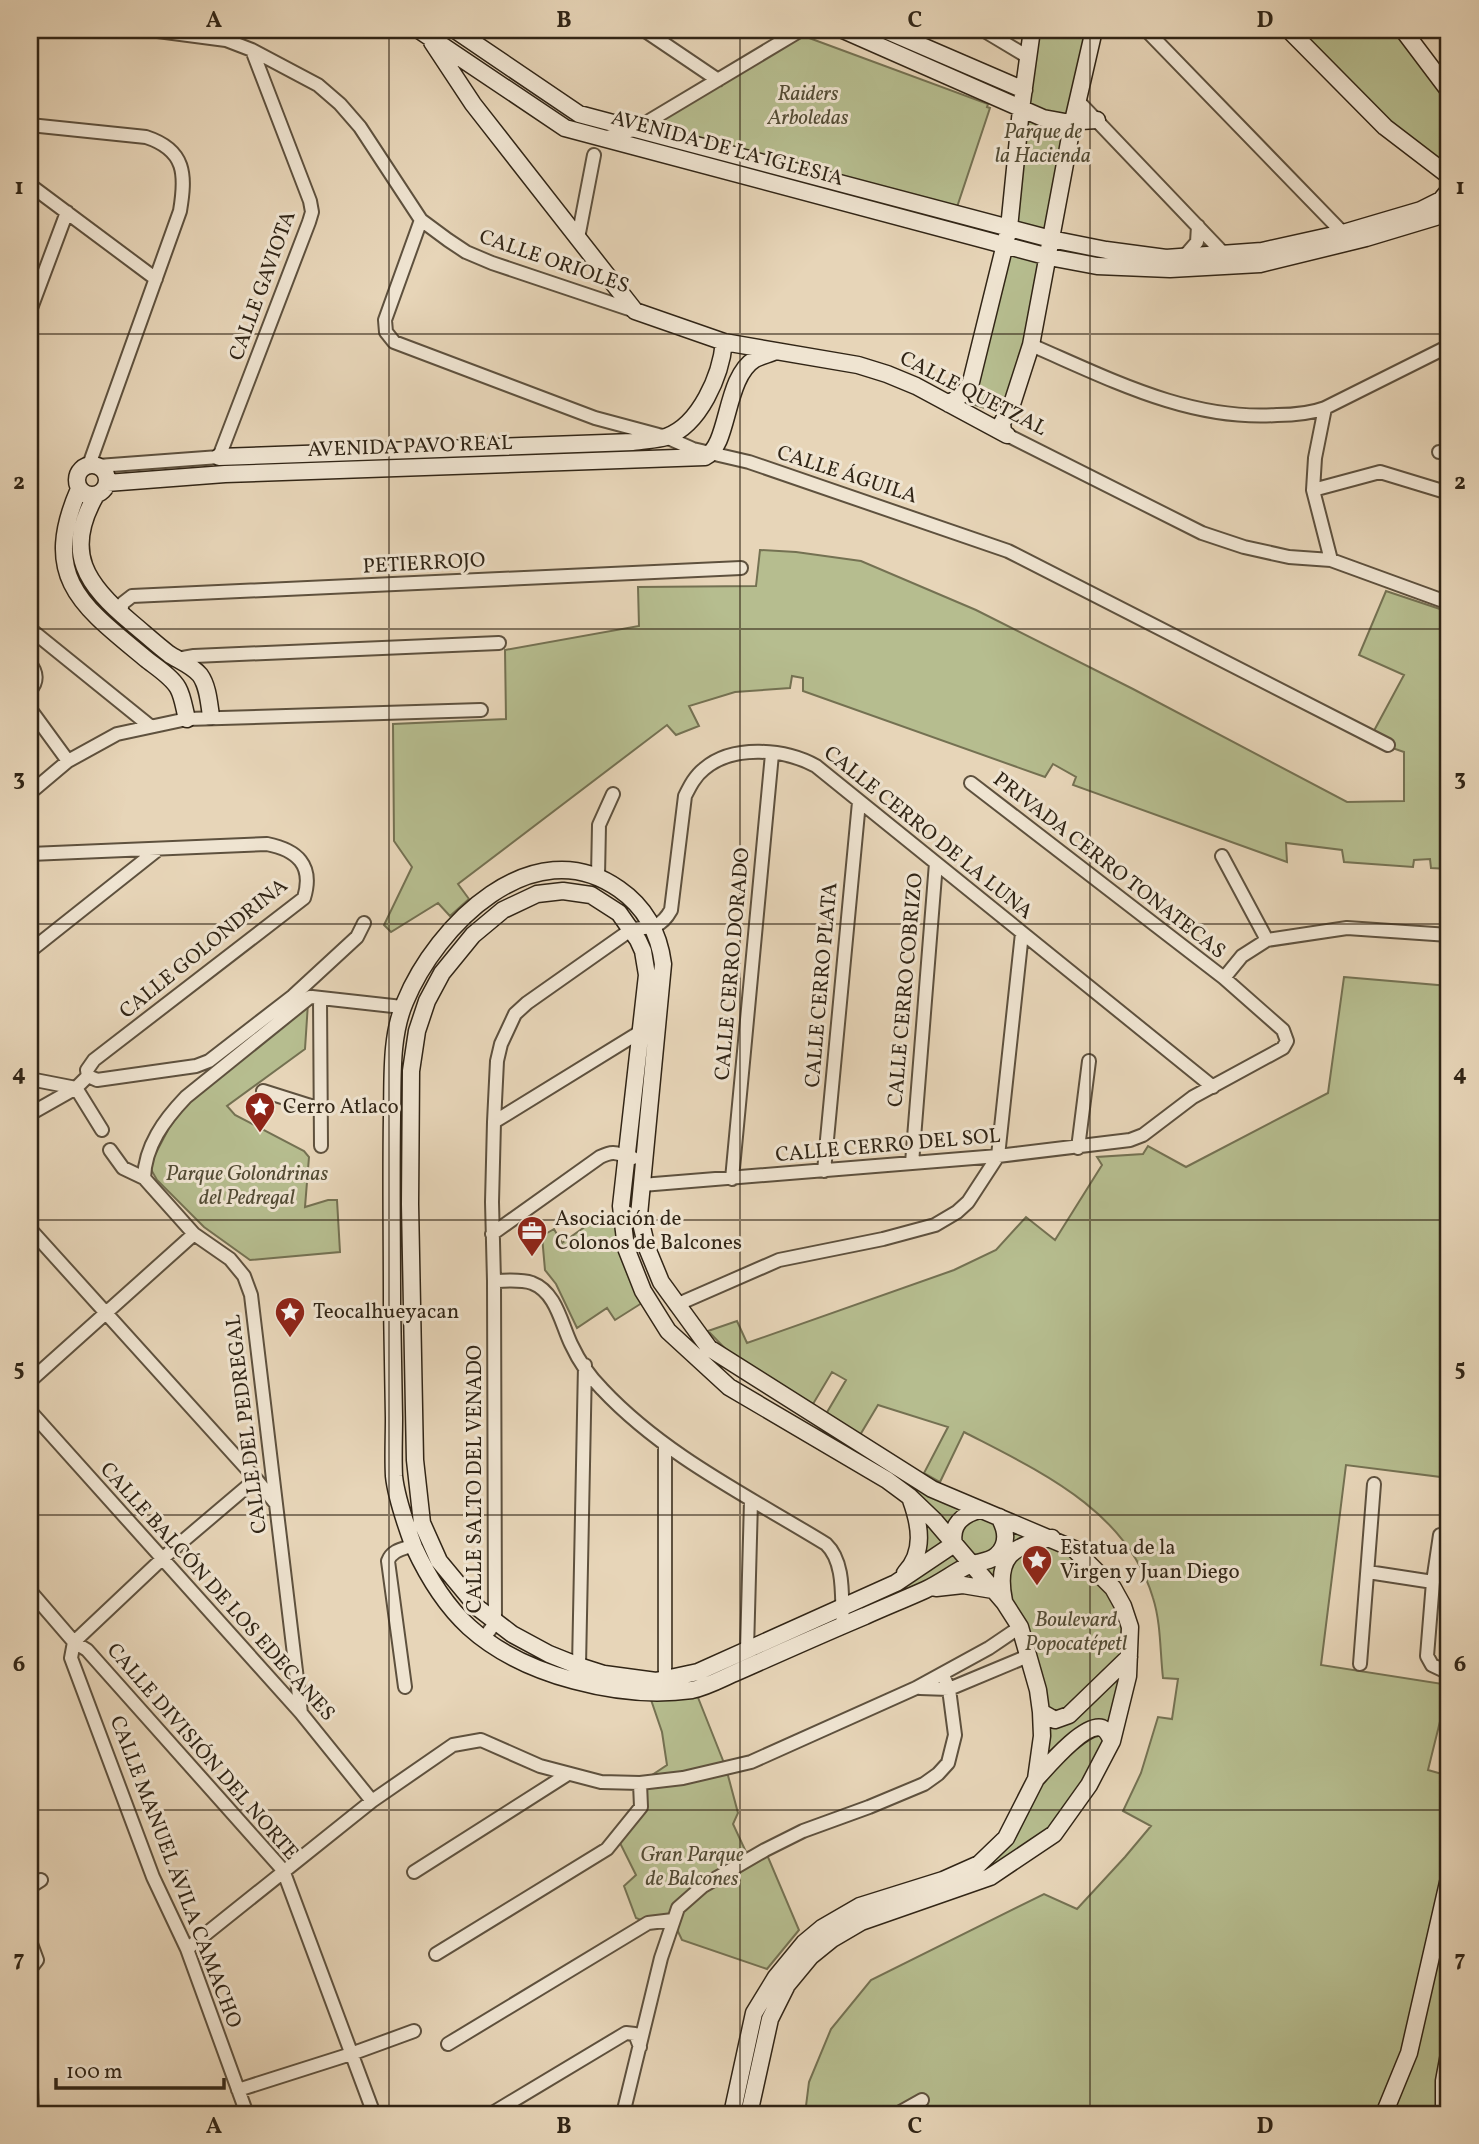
<svg xmlns="http://www.w3.org/2000/svg" width="1479" height="2144" font-family="Vollkorn,serif">
<style>
.green{fill:#b6bd8f;stroke:#747152;stroke-width:2}
.lines{fill:none;stroke-linecap:round;stroke-linejoin:round}
.street-casing{stroke:#5e513e;stroke-width:16}
.secondary-casing{stroke:#312516;stroke-width:19}
.street{stroke:#efe4d1;stroke-width:12}
.secondary{stroke:#efe4d1;stroke-width:16}
.grid{fill:none;stroke:#312516;stroke-width:2;stroke-opacity:0.55}
.labels{text-anchor:middle;dominant-baseline:central;stroke-width:6;stroke-linejoin:round;paint-order:stroke}
.park-label{font-size:21px;font-style:italic;fill:#524b34;stroke:#efe4d1}
.street-label{font-size:21px;fill:#312516;stroke:#efe4d1}
.poi-label{font-size:21px;fill:#312516;stroke:#efe4d1;text-anchor:start}
.neatline{fill:none;stroke:#312516;stroke-width:2.5}
.grid-label{font-size:23px;text-anchor:middle;font-weight:bold;fill:#312516}
</style>
<rect width="100%" height="100%" fill="#e7d5b8"/>
<filter id="stains"><feTurbulence type="fractalNoise" baseFrequency=".00286" numOctaves="4"/><feColorMatrix values="0 0 0 0 .2 0 0 0 0 .09 0 0 0 0 .02 0 0 0 .5 -.17"/></filter>
<radialGradient id="worn" r=".72"><stop offset=".6" stop-color="#630" stop-opacity="0"/><stop offset="1" stop-color="#630" stop-opacity=".3"/></radialGradient>
<path class="green" d="M1037,30H1092L1072,120L1023,108Z
M1288,30H1399L1449,96V176Z
M801,35L988,104L987,107L990,108L957,207L640,131Z
M1022,110L1070,124L1049,238L1011,227Z
M1007,249L1046,258L1029,345L1003,410L997,412L960,400Z
M760,550L796,552L861,561L976,610L1133,689L1347,802L1404,801V752L1369,740L1404,675L1359,655L1386,591L1449,612V869L1431,868L1430,859L1414,860L1413,867L1344,862L1342,850L1286,843L1287,862L1073,785L1076,777L1053,764L1045,777L803,691V678L792,676L790,688L735,692L689,706L699,726L676,735L667,725L458,884L469,899L450,916L438,903L391,932L384,925L412,867L394,841L393,724L506,719L505,650L639,626L638,587L756,586Z
M1344,977L1449,986V1478L1346,1465L1321,1665L1449,1685L1428,1770L1449,1776V2032L1438,2073L1436,2114H805L809,2082L831,2029L871,1980L1044,1894L1077,1909L1125,1857L1151,1826L1123,1811L1141,1773L1158,1717L1172,1719L1178,1679L1163,1678C1160,1652 1161,1623 1153,1598C1127,1510 1039,1471 964,1432L940,1482L924,1473L948,1427L878,1405L860,1435L826,1414L846,1380L832,1372L813,1404L742,1366L708,1331L737,1321L747,1343L954,1270L996,1250L1026,1217L1055,1240L1102,1165L1097,1157L1143,1154L1148,1146L1186,1167L1328,1093Z
M308,1003L305,1049L227,1106L235,1115L304,1151L309,1157L305,1207L328,1200H337L340,1252L250,1260L204,1227L157,1180L149,1166L169,1128L195,1091Z
M593,1221L630,1223L639,1271L653,1296L615,1320L607,1308L577,1328L556,1284L545,1270L542,1236L554,1229L562,1243Z
M882,1468L920,1482L1052,1539L1112,1586L1129,1628L1112,1741L1054,1834L959,1886L979,1864L1036,1779L1042,1689L1003,1600L954,1584L844,1623L845,1607L915,1563L918,1517Z
M695,1690L726,1768L738,1813L733,1824L746,1852L765,1850L799,1930L767,1969L682,1940L673,1921L648,1923L636,1918L624,1886L636,1875L617,1837L641,1807L640,1783L667,1765L662,1732L648,1691Z"/>
<g class="lines">
<g class="street-casing">
<path id="street" d="M150,30L226,40L252,50L318,85L340,104L360,127L421,220L448,240L466,252L492,263L635,311
M644,30L718,80
M983,30L1028,57
M1146,30L1343,233
M1078,101L1224,254
M30,125L146,137C186,150 186,175 180,211L89,465
M603,138L634,130L801,30
M30,185L156,279
M421,220L385,320L386,332L394,342L595,418L666,437L693,449L749,462L1008,551L1388,745
M578,238L594,155
M1184,257L1197,242L1198,226
M30,311L67,212
M1031,345C1110,379 1189,421 1277,415C1294,415 1309,414 1325,408L1449,346
M1325,408L1315,458L1313,490L1331,560
M1007,435L1202,533L1244,547L1289,557L1331,560L1449,603
M1439,452H1449
M98,466L219,457L309,222L312,212L310,201L252,50
M1313,490L1380,472L1449,493
M120,614L123,603L132,596L741,568
M30,629L150,726
M177,659L194,656L499,643
M30,664C37,672 38,682 30,690
M30,709L68,761
M30,793L68,761L117,734L187,719L481,710
M30,854L267,844C297,850 314,865 304,898L94,1060L87,1070L88,1076L76,1088L30,1114
M1222,856L1267,940
M598,876L599,825L613,794
M30,951L156,851
M1224,978L1242,956L1267,940L1347,928L1449,935
M312,997L402,1007
M320,998L321,1146
M88,1076L97,1080L196,1066L209,1061L293,996L357,937L364,923
M30,1079L76,1088L102,1130
M263,1091L320,1109
M494,1122L640,1032
M1078,1148L1089,1061
M110,1150L123,1168L144,1178L194,1234L230,1259L244,1276L251,1295L301,1713
M912,1163L936,863
M824,1171L859,802
M144,1178C145,1146 164,1120 186,1097L310,997
M732,1179L772,754
M642,1185L998,1156L1130,1140L1143,1135L1193,1097L1283,1048L1287,1041L1283,1030L1224,978L971,783
M30,1229L256,1479L276,1504
M492,1234L600,1157C617,1149 617,1155 633,1158
M494,1281C506,1281 520,1279 532,1283C556,1292 561,1323 571,1344C578,1359 590,1377 602,1389C665,1456 748,1496 826,1544C846,1563 841,1600 843,1625
M676,1305L779,1260L883,1239L935,1225L957,1212L968,1202L998,1156L1022,933
M30,1381L194,1234
M30,1411L301,1713L372,1801
M1440,1535L1433,1582L1427,1656L1432,1665L1449,1673
M1368,1572L1433,1582
M30,1591L74,1642L87,1650L283,1870L374,2114
M484,1638L495,1623L494,1281L492,1202L494,1122L497,1061L501,1044L515,1014L527,1003L632,929C651,928 661,928 671,910L685,796C690,786 695,776 704,769C733,744 785,749 816,766L1213,1087
M747,1650L751,1501
M1360,1664L1374,1484
M579,1666L585,1365
M405,1687L388,1561C392,1550 403,1549 414,1545
M665,1687V1445
M920,1688L949,1689L1028,1656
M414,1872L568,1774
M30,1887L41,1880
M30,1941L37,1960L30,1969
M187,1949L372,1801L453,1745L481,1740L540,1766L601,1782L640,1783L683,1778L751,1762L916,1688L989,1648L1020,1627
M436,1954L607,1849L641,1807L640,1783
M448,2044L648,1923L673,1920
M30,2061L32,2114
M238,2090L351,2054L414,2031
M247,2114L187,1949L153,1877L71,1658L74,1642L163,1558L256,1479
M491,2114L626,2033L635,2034L640,2047
M623,2114L661,1958L678,1908L703,1886L765,1850L803,1831L869,1807L924,1784L938,1774L948,1763L955,1735L949,1689L943,1675
M897,2114L922,2100"/>
</g>
<g class="secondary-casing">
<path id="secondary" d="M419,30L565,128L1049,257L1097,266L1170,269L1260,264L1366,238L1449,213
M455,30L579,114L1051,239L1106,250L1166,258L1262,251L1343,233L1421,210L1441,200L1449,190
M843,30L1043,118L1065,122L1097,120
M885,30L1024,90
M1289,30L1385,127L1449,176
M1403,30L1449,91
M432,42L473,104L635,311L724,342L858,365L887,374L916,386L1007,435
M949,404L964,393L971,382L1009,228L1021,109L1032,30
M1003,432L1002,423L1012,404L1031,345L1073,121L1094,30
M219,457L633,442C643,440 656,440 666,437C700,425 721,375 724,342
M77 480a15 15 0 1 1 30 0a15 15 0 1 1-30 0Z
M107,483L225,474L705,457C730,445 724,378 755,359C761,356 769,354 776,351
M79,489C40,578 82,606 146,659C156,667 172,677 178,688C183,697 184,708 187,719
M96,495C63,552 86,585 132,623C144,633 156,644 169,654C178,660 193,666 200,675C208,686 209,703 211,716
M905,1573C925,1552 920,1525 911,1500
M936,1588L963,1585L993,1590
M1004,1601C995,1557 1012,1545 1052,1538
M1041,1712L1055,1720L1069,1715L1129,1657
M1036,1779C1047,1767 1085,1722 1102,1728C1107,1730 1110,1737 1112,1741
M732,2114L754,2013L776,1977L804,1943L822,1928L860,1906L943,1880L979,1864L1006,1838L1036,1779L1042,1736L1041,1712L1038,1690L1020,1627L1004,1602L934,1520L910,1497L887,1480L729,1387L668,1331L643,1291L626,1248L621,1206L647,975L643,951L638,940L619,913L591,895L563,891L537,894L503,910L473,935L442,973L427,1001L417,1031L411,1071L410,1204L415,1460L422,1523L439,1561L478,1608L512,1634L549,1654L579,1666L604,1674L656,1681L698,1672L896,1583L954,1544C950,1525 963,1514 980,1510
M749,2114L770,2019L787,1985L811,1956L832,1939L861,1922L990,1877L1054,1834L1089,1785L1112,1741L1128,1676L1130,1627L1123,1606L1113,1588L1074,1549L932,1489L709,1348L661,1282L647,1248L639,1215L663,964C659,933 645,907 619,889C533,828 436,926 405,1002C390,1037 393,1079 392,1116C391,1178 392,1241 392,1304C393,1342 393,1380 394,1418C394,1437 393,1457 394,1476C396,1495 407,1528 414,1547C427,1575 446,1606 469,1627C523,1676 621,1700 692,1690C707,1687 723,1678 737,1672C780,1653 822,1634 865,1616C885,1607 905,1599 925,1590C940,1583 953,1573 967,1566C977,1561 989,1563 997,1555C1009,1544 1006,1529 999,1517
M1384,2114L1409,2053L1449,1878
M1444,2114V2081L1449,2054"/>
</g>
<use href="#street" class="street"/>
<use href="#secondary" class="secondary"/>
</g>
<path class="grid" d="M389,30V2114M740,30V2114M1090,30V2114M30,334H1449M30,629H1449M30,924H1449M30,1220H1449M30,1515H1449M30,1810H1449"/>
<defs>
<g id="sight-pin" transform="scale(1.575)"><path d="M0 17L-7.5 6A9.5 9.5 0 1 1 7.5 6Z" fill="#8f2418" stroke="#efe4d1"/><path d="M0-6L1.8-2.2L6-1.7L2.9 1.2L3.7 5.4L0 3.3L-3.7 5.4L-2.9 1.2L-6-1.7L-1.8-2.2Z" fill="#fff"/></g>
<g id="office-pin" transform="scale(1.575)"><path d="M0 17L-7.5 6A9.5 9.5 0 1 1 7.5 6Z" fill="#8f2418" stroke="#efe4d1"/><path d="M-6-3h4V-5.5h4V-3h4V5H-6ZM-1-4.5V-3h2v-1.5ZM-6 0V1H6V0Z" fill="#fff"/></g>
</defs>
<g fill-rule="evenodd">
<use href="#sight-pin" x="260" y="1107"/>
<use href="#office-pin" x="532" y="1231"/>
<use href="#sight-pin" x="290" y="1312"/>
<use href="#sight-pin" x="1037" y="1560"/>
</g>
<g class="labels">
<g class="park-label">
<text x="808" y="94">Raiders<tspan x="808" dy="24">Arboledas</tspan></text>
<text x="1043" y="132">Parque de<tspan x="1043" dy="24">la Hacienda</tspan></text>
<text x="247" y="1174">Parque Golondrinas<tspan x="247" dy="24">del Pedregal</tspan></text>
<text x="1076" y="1620">Boulevard<tspan x="1076" dy="24">Popocatépetl</tspan></text>
<text x="692" y="1855">Gran Parque<tspan x="692" dy="24">de Balcones</tspan></text>
</g>
<g class="street-label">
<text transform="translate(727 149) rotate(15)">AVENIDA DE LA IGLESIA</text>
<text transform="translate(554 262) rotate(19)">CALLE ORIOLES</text>
<text transform="translate(263 286) rotate(-70)">CALLE GAVIOTA</text>
<text transform="translate(973 394) rotate(27)">CALLE QUETZAL</text>
<text transform="translate(410 447) rotate(-2)">AVENIDA PAVO REAL</text>
<text transform="translate(847 475) rotate(18)">CALLE ÁGUILA</text>
<text transform="translate(424 564) rotate(-3)">PETIERROJO</text>
<text transform="translate(928 833) rotate(39)">CALLE CERRO DE LA LUNA</text>
<text transform="translate(1109 866) rotate(38)">PRIVADA CERRO TONATECAS</text>
<text transform="translate(204 949) rotate(-39)">CALLE GOLONDRINA</text>
<text transform="translate(733 964) rotate(-85)">CALLE CERRO DORADO</text>
<text transform="translate(822 985) rotate(-85)">CALLE CERRO PLATA</text>
<text transform="translate(906 990) rotate(-85)">CALLE CERRO COBRIZO</text>
<text transform="translate(888 1146) rotate(-5)">CALLE CERRO DEL SOL</text>
<text transform="translate(247 1424) rotate(-97)">CALLE DEL PEDREGAL</text>
<text transform="translate(475 1479) rotate(-90)">CALLE SALTO DEL VENADO</text>
<text transform="translate(217 1592) rotate(48)">CALLE BALCÓN DE LOS EDECANES</text>
<text transform="translate(202 1752) rotate(49)">CALLE DIVISIÓN DEL NORTE</text>
<text transform="translate(175 1872) rotate(69)">CALLE MANUEL ÁVILA CAMACHO</text>
</g>
<g class="poi-label">
<text x="283" y="1107">Cerro Atlaco</text>
<text x="555" y="1219">Asociación de<tspan x="555" dy="24">Colonos de Balcones</tspan></text>
<text x="313" y="1312">Teocalhueyacan</text>
<text x="1060" y="1548">Estatua de la<tspan x="1060" dy="24">Virgen y Juan Diego</tspan></text>
</g>
</g>
<rect width="1479" height="2144" fill="none" stroke="#e7d5b8" stroke-width="77"/>
<path d="M56 2078v10h168v-10" fill="none" stroke="#312516" stroke-width="3.5"/>
<text x="66" y="2078" font-size="21" fill="#312516" stroke="#efe4d1" stroke-width="5" paint-order="stroke">100 m</text>
<rect x="38" y="38" width="1402" height="2068" class="neatline"/>
<g class="grid-label">
<text x="214" y="27">A</text>
<text x="564" y="27">B</text>
<text x="915" y="27">C</text>
<text x="1265" y="27">D</text>
<text x="19" y="194">1</text>
<text x="1460" y="194">1</text>
<text x="19" y="489">2</text>
<text x="1460" y="489">2</text>
<text x="19" y="785">3</text>
<text x="1460" y="785">3</text>
<text x="19" y="1080">4</text>
<text x="1460" y="1080">4</text>
<text x="19" y="1375">5</text>
<text x="1460" y="1375">5</text>
<text x="19" y="1671">6</text>
<text x="1460" y="1671">6</text>
<text x="19" y="1966">7</text>
<text x="1460" y="1966">7</text>
<text x="214" y="2133">A</text>
<text x="564" y="2133">B</text>
<text x="915" y="2133">C</text>
<text x="1265" y="2133">D</text>
</g>
<rect width="100%" height="100%" filter="url(#stains)"/>
<rect width="100%" height="100%" fill="url(#worn)"/>
</svg>
